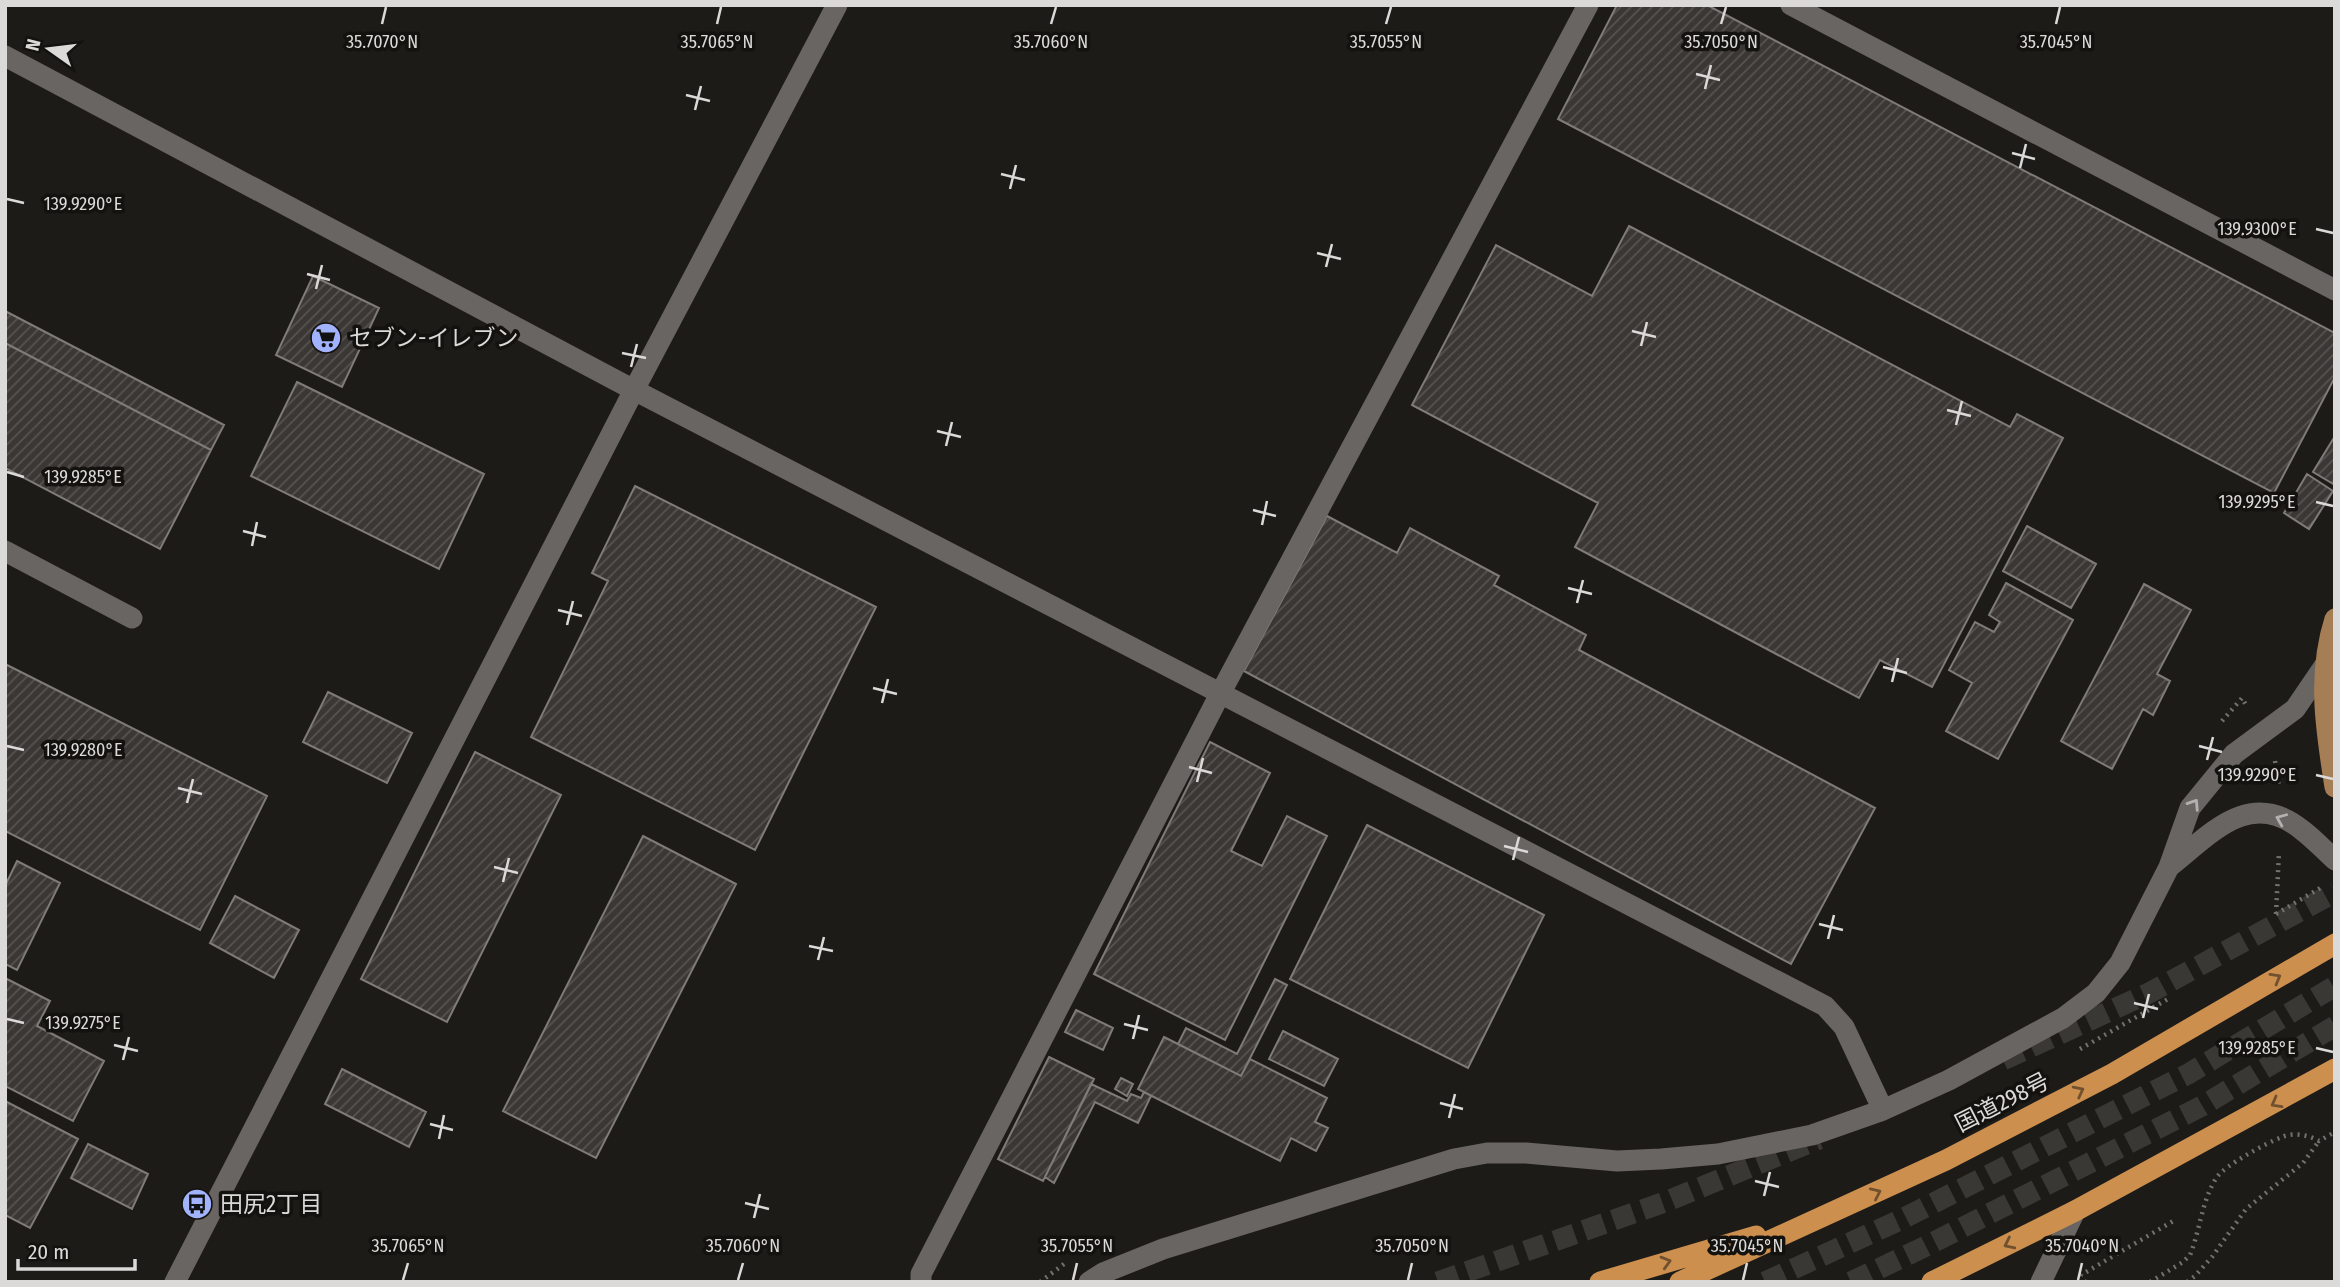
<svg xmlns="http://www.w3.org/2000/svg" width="2340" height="1287" font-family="'Fira Sans Condensed','Noto Sans JP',sans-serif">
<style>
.building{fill:url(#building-hatch);stroke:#7e7b78;stroke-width:2}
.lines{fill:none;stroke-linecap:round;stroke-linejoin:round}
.highway-tunnel{stroke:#3a3835;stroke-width:21;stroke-dasharray:21 10;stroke-linecap:butt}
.path{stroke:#73716e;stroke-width:4.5;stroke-dasharray:2 5;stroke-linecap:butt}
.minor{stroke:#686562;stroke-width:21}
.major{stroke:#a57e56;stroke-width:21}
.highway{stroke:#cd8f4e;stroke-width:21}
.oneway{stroke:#b3b1af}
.oneway2{stroke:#70502e}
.ticks{fill:none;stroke:#dcdad8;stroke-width:2.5}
.labels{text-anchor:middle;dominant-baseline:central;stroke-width:7;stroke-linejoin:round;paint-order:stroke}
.poi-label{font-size:23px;fill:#dcdad8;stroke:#14120f;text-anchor:start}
.street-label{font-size:23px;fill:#dcdad8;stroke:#14120f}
.ticks-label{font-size:18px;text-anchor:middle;fill:#dcdad8;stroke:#14120f;stroke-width:7;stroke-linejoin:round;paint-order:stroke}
</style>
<defs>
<pattern id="building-hatch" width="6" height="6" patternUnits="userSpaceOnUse" patternTransform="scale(1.75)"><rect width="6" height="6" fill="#3a3734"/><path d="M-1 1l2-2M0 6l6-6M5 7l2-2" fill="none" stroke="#565351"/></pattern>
</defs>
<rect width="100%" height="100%" fill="#1d1b18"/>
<path class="building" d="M1617,5H1707L2335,333V377L2274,493L1558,119Z
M1629,226L2010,427L2017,414L2063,438L1932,687L1880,660L1859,698L1575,547L1598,503L1412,405L1496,245L1592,296Z
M313,276L379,308L342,387L276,355Z
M5,311L224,425L211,450L5,343Z
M5,343L211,450L160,549L5,468Z
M297,382L484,474L439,569L251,476Z
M2335,436V485L2313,472Z
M2307,474L2333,491L2309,529L2284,513Z
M635,486L876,607L755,850L531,737L608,581L592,573Z
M1327,516L1397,553L1410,528L1499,576L1494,585L1586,635L1579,650L1875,808L1791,964L1244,671Z
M2027,526L2096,564L2071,608L2003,571Z
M2006,583L2073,620L1998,759L1946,731L1972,683L1949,670L1975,622L1994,632L2000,622L1989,615Z
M2144,584L2191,610L2157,674L2170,681L2153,715L2143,709L2112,769L2061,741Z
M5,664L267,796L200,930L5,831Z
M328,692L412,733L387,783L303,742Z
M1210,742L1270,773L1231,851L1262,866L1287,816L1327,836L1225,1040L1094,974Z
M475,752L561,795L447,1022L361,979Z
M1367,825L1544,915L1468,1068L1290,979Z
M643,836L736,884L596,1158L503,1111Z
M17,861L60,883L17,970L5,964V886Z
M235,896L299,930L274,978L210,943Z
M5,978L50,1001L37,1026L104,1061L73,1121L5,1086Z
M1275,979L1287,985L1241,1076L1178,1044L1186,1028L1237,1054Z
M1076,1010L1113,1028L1103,1050L1065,1032Z
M1283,1031L1338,1059L1324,1086L1269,1059Z
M1164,1037L1241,1076L1250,1059L1327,1098L1315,1122L1328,1128L1316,1151L1291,1138L1280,1161L1138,1089Z
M1049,1057L1094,1079L1043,1181L998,1159Z
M342,1069L426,1112L409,1147L325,1104Z
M1121,1078L1133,1084L1127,1096L1115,1089Z
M1091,1084L1127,1101L1131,1094L1141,1098L1144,1092L1151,1096L1138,1123L1095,1102L1054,1183L1045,1177Z
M5,1101L78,1139L30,1228L5,1215Z
M88,1144L148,1174L132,1209L71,1178Z"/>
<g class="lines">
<path class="highway-tunnel" d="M2003,1060L2149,993L2335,892
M1438,1282L1665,1202L1819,1139
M1765,1282L1902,1219L2188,1074L2335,986
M1851,1282L1918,1250L2202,1106L2335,1026"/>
<path class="path" d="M2222,721L2242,698L2247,707
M2275,761L2279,787
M2276,914L2279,852
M2276,914L2322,887
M2080,1049L2168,999
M1040,1282L1064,1264
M2085,1282L2081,1275L2175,1220
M2150,1282L2183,1262L2190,1255C2200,1231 2202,1199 2217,1177C2224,1166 2268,1142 2282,1137C2294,1132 2308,1135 2319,1141L2335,1132
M2187,1282L2195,1276L2212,1257L2246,1209L2303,1163L2319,1141"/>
<path class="minor" d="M1791,5L2335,290
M5,56L634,390L1825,1006L1844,1027L1883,1110
M5,551L132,618
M2169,867C2210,835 2249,787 2302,830C2314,839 2324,850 2335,860
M175,1282L634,390L837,5
M921,1282V1274L1220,694L1588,5
M1089,1282L1103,1273L1163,1249L1454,1159L1487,1153H1526L1617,1161L1661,1159L1718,1154L1812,1135L1883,1110L1949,1080L2063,1018L2096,993L2120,963L2169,867L2190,808L2234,754L2295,709L2325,665
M2041,1282L2075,1211"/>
<path class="major" d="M2335,619C2317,675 2326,730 2335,787"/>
<path class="highway" d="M1600,1282L1756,1236
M1680,1282L1946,1160L2112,1074L2335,944
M1932,1282L2075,1211L2335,1069"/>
</g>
<defs><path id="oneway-chevron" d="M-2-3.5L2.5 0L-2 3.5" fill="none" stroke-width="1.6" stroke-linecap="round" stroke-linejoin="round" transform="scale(1.75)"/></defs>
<g class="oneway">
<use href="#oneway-chevron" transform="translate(2194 804) rotate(-57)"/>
<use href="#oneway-chevron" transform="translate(2281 819) rotate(-157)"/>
</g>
<g class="oneway2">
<use href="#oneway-chevron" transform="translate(2276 978) rotate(-30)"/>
<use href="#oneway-chevron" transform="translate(2079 1091) rotate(-27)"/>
<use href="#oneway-chevron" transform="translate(2276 1103) rotate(151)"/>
<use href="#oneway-chevron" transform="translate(1876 1193) rotate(-25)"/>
<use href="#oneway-chevron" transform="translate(2009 1244) rotate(154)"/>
<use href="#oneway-chevron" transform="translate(1666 1262) rotate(-16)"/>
</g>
<path class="ticks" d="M382,24L386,7M717,24L721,7M1051,24L1056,7M1386,24L1391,7M1721,24L1726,7M2056,24L2060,7M1696,74L1720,80M1705,89L1711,65M686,95L710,101M695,110L701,86M2012,153L2035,159M2020,168L2026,144M1001,174L1025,180M1010,189L1016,165M7,199L24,203M2316,229L2333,233M1317,253L1341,259M1326,267L1332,244M307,274L330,280M316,289L322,265M1632,331L1656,337M1641,346L1647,322M622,353L646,358M631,367L637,344M1947,410L1971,416M1956,425L1962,401M937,431L961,437M946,446L952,422M7,472L24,477M2316,502L2333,506M1253,510L1276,516M1262,525L1267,501M243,531L266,537M252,546L257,522M1568,588L1592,594M1577,603L1583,580M558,610L582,616M567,625L573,601M1883,667L1907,673M1892,682L1898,658M873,688L897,694M882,703L888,679M7,746L24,750M2199,746L2222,752M2207,760L2213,737M1189,767L1212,773M2316,775L2333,779M1197,782L1203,758M178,788L202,794M187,803L193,779M1504,846L1528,852M1513,860L1519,837M494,867L518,873M503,882L509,858M1819,924L1843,930M1828,939L1834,915M809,946L833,951M818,960L824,937M2134,1003L2158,1009M2143,1018L2149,994M7,1019L24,1023M1124,1024L1148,1030M1133,1039L1139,1015M114,1045L138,1051M2316,1048L2333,1052M123,1060L129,1037M1440,1103L1463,1109M1449,1118L1455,1094M430,1124L453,1130M439,1139L444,1115M1755,1181L1779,1187M1764,1196L1770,1172M745,1203L769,1209M754,1218L760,1194M403,1280L408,1263M738,1280L743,1263M1073,1280L1077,1263M1408,1280L1412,1263M1743,1280L1747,1263M2078,1280L2082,1263"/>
<defs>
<g id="supermarket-disc" transform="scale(1.575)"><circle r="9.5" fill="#a1b3fd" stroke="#14120f"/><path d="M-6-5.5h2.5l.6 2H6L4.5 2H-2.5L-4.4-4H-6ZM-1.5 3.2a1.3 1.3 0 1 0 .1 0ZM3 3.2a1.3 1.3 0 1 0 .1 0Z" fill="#111"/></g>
<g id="bus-disc" transform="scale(1.575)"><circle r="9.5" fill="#a1b3fd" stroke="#14120f"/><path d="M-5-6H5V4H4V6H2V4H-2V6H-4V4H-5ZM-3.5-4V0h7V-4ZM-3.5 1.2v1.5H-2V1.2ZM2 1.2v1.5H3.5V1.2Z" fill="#111"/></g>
</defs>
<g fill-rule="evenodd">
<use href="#supermarket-disc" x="326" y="338"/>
<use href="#bus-disc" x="197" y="1204"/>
</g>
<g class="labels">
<g class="poi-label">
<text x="349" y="338">セブン-イレブン</text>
<text x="220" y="1204">田尻2丁目</text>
</g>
<g class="street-label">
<text transform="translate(2002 1102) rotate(-27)">国道298号</text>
</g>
</g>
<g class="ticks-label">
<text x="382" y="48">35.7070°N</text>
<text x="717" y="48">35.7065°N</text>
<text x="1051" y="48">35.7060°N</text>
<text x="1386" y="48">35.7055°N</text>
<text x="1721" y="48">35.7050°N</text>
<text x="2056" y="48">35.7045°N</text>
<text x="83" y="210">139.9290°E</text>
<text x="2257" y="235">139.9300°E</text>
<text x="83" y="483">139.9285°E</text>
<text x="2257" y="508">139.9295°E</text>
<text x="83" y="756">139.9280°E</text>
<text x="2257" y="781">139.9290°E</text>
<text x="83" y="1029">139.9275°E</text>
<text x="2257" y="1054">139.9285°E</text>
<text x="408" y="1252">35.7065°N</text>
<text x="743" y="1252">35.7060°N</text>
<text x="1077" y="1252">35.7055°N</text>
<text x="1412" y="1252">35.7050°N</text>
<text x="1747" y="1252">35.7045°N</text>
<text x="2082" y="1252">35.7040°N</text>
</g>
<rect width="2340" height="1287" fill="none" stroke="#dcdad8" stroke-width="14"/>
<g transform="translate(49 49) rotate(284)" stroke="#14120f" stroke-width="5" paint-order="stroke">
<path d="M0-5L12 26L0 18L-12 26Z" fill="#dcdad8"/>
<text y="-10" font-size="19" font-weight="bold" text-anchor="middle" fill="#dcdad8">N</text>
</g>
<path d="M18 1259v10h117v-10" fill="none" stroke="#dcdad8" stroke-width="3.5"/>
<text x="28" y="1259" font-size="21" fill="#dcdad8" stroke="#14120f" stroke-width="5" paint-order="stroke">20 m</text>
</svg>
